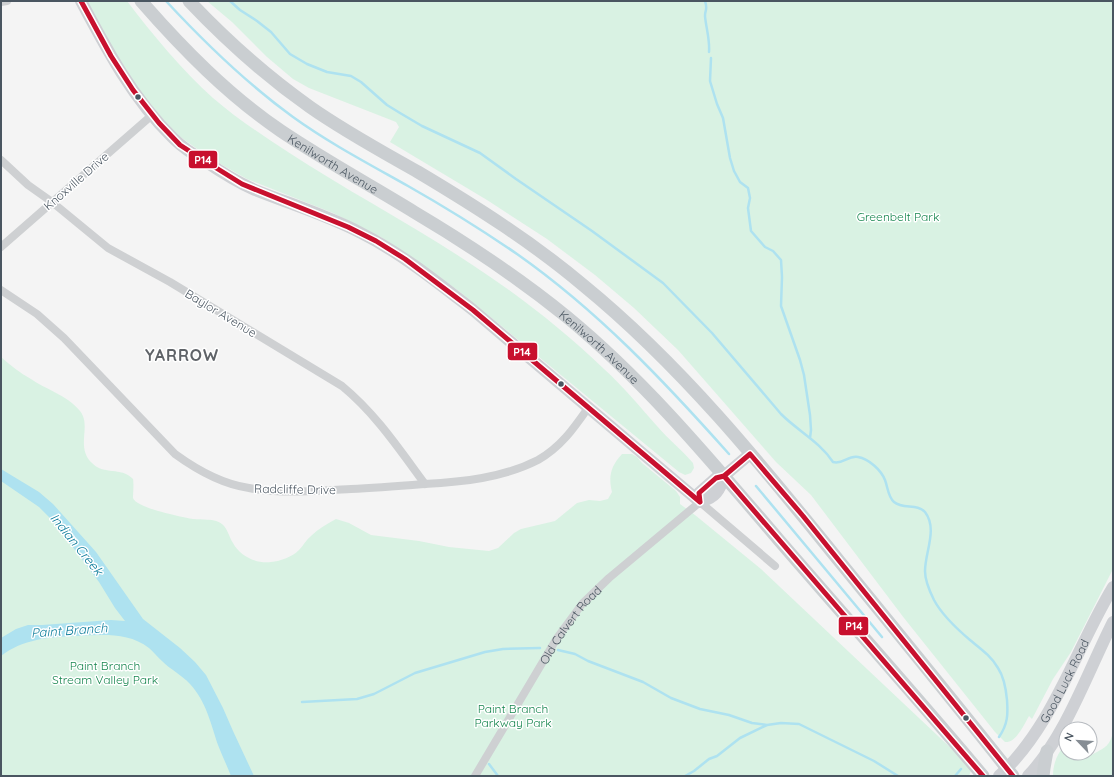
<svg xmlns="http://www.w3.org/2000/svg" width="1114" height="777" font-family="Quicksand,sans-serif">
<style>
.green{fill:#d9f2e3}
.water{fill:#aee2f0}
.lines{fill:none;stroke-linecap:round;stroke-linejoin:round}
.stream{stroke:#aee2f0;stroke-width:2.5}
.street{stroke:#ced0d2;stroke-width:8}
.secondary{stroke:#ced0d4;stroke-width:12}
.primary{stroke:#caced1;stroke-width:13}
.bus-1-casing{stroke:#fff;stroke-width:8}
.bus-1{stroke:#c8102e;stroke-width:5}
.bus-dot{fill:#4a5661;stroke:#fff;stroke-width:1.5}
.labels{text-anchor:middle;dominant-baseline:central;stroke-width:3;stroke-linejoin:round;paint-order:stroke}
.street-label{font-size:12px;fill:#4a5661;stroke:#fff}
.park-label{font-size:12px;fill:#17864f;stroke:#fff}
.water-label{font-size:13px;font-style:italic;fill:#0c7c9b;stroke:#fff}
.district-label{font-size:16px;font-weight:bold;letter-spacing:1px;fill:#5f6368;stroke:#fff}
.line-badge{stroke:#fff;stroke-width:1.5}
.badge-label{font-size:11px;text-anchor:middle;font-weight:bold;fill:#fff}
</style>
<rect width="100%" height="100%" fill="#f4f4f4"/>
<path class="green" d="M87,1H127C152,34 182,70 213,98C236,118 262,135 288,152C349,192 413,225 474,266C520,296 564,331 604,369C623,386 640,407 657,426C668,439 682,450 693,463L694,468L691,473L685,475L679,472L460,292L416,260L381,237L333,213L247,179L210,158L179,136L145,100L109,42Z
M207,1H1113V569L1071,652L1053,679L1032,719L1029,716C1024,725 1016,743 1005,742L995,732L904,618L811,495L776,462L678,350L634,308L595,275L547,239L487,200L390,142L399,127L396,122L309,88L293,79L267,57L232,22Z
M1,357C10,365 20,373 31,379C47,390 67,395 80,411C92,426 75,447 92,463C105,476 120,466 133,479C134,484 133,495 133,498C136,508 182,517 193,519C202,520 214,518 222,524C228,529 229,537 233,543C240,556 256,564 271,562C281,561 292,557 299,550C303,546 306,540 311,536C318,529 327,524 336,519L349,523L371,535L419,541L449,547L489,551L498,548L514,533L521,529L555,521L577,503L589,500L600,501L608,499L612,492C608,476 611,466 622,454H632L637,457L642,463L676,491L680,497V504L695,515L761,569L972,768L969,776H1Z
M1113,733V776H1053C1053,764 1057,753 1066,744V753H1080V755C1086,759 1089,756 1095,753C1106,747 1109,746 1113,733Z"/>
<path class="water" d="M1,469L39,492L53,504L96,552L143,619L180,648L195,662L206,675L223,708L233,731L254,776H231C227,766 222,755 218,745C211,724 206,701 190,684C182,675 171,670 162,661C157,657 154,652 149,648C128,632 102,635 76,636C49,637 23,639 1,656V638L16,629L28,625H42L111,620L125,621L115,608L99,582L54,522L39,507L1,481Z"/>
<g class="lines">
<path class="stream" d="M166,1C205,43 246,83 293,117C329,143 369,164 408,186C445,207 482,230 517,254C598,311 664,381 729,454
M230,1L240,10L257,21L271,32L290,54L307,64L327,72L351,76L361,82L387,105L400,113L422,126L480,153L516,179L592,231L663,283L712,333L781,414C798,431 820,442 833,462C843,465 848,455 858,457C869,459 881,470 885,480C888,488 888,497 894,502C903,510 917,503 925,512C938,529 925,552 925,571C925,580 930,592 934,600C942,615 957,629 970,640C981,649 991,656 998,668C1004,677 1006,689 1007,700C1008,714 1008,724 999,737
M705,1C708,10 705,9 705,16C706,28 710,39 709,52
M711,58L710,81L717,104L723,118L730,158L734,171L740,182L748,188L750,198L748,208L751,231L765,247L773,251L781,260L782,277L781,306L800,360L804,375L810,415L811,430L810,438
M756,486L882,637
M558,650L575,654L588,661L643,682L671,698L700,709L729,715L752,723L767,725L781,723L799,724L874,761L898,776
M302,702L357,699L374,694L415,673L485,652L503,649L540,648
M489,764L498,776
M685,776L694,771L709,759L717,756L740,738L767,725
M955,776L961,769"/>
<g class="street">
<path d="M1,2L7,1"/>
<path d="M1,160L28,185L52,202L108,248L170,282L342,386C376,414 399,449 425,484"/>
<path d="M1,247L151,116"/>
<path d="M1,290L37,314L64,338L175,454C197,470 221,484 249,488C282,494 317,491 351,489C376,488 400,486 424,484C462,482 503,478 538,460C561,447 574,428 588,408"/>
<path id="s1" d="M475,776L557,638L582,604L609,578L700,502L775,566"/>
</g>
<g class="secondary">
<path d="M81,1C107,50 133,99 173,138C182,147 194,155 205,161C221,172 237,182 255,190C290,204 327,215 361,233C401,253 437,282 473,310L700,502"/>
<path d="M700,502L699,493L716,478L724,476L750,454"/>
<path d="M700,502C715,498 720,491 724,476"/>
<path id="s2" d="M999,776C1054,725 1075,650 1113,587"/>
<path d="M1028,776C1066,736 1088,671 1113,622"/>
</g>
<g class="primary">
<path id="s3" d="M141,1C183,49 228,95 281,131C324,160 370,185 414,212C468,244 519,278 567,317C646,382 712,462 778,539C846,618 916,696 983,776"/>
<path d="M189,1C226,40 266,76 310,107C344,131 381,151 418,172C475,206 532,242 583,285C681,365 761,464 840,562C898,633 956,704 1013,776"/>
<path d="M1043,776L1044,768L1047,751"/>
</g>
<g class="bus-1-casing">
<path id="bus-1" d="M81,1L111,56L133,90L159,123L180,145L197,156L242,184L348,227L376,241L405,259L473,310L700,502
M724,476L983,776
M700,502L699,493L716,478L724,476L750,454L803,516L1013,776"/>
</g>
<use href="#bus-1" class="bus-1"/>
</g>
<g class="bus-dot">
<circle cx="138" cy="97" r="3.5"/>
<circle cx="561" cy="384" r="3.5"/>
<circle cx="966" cy="718" r="3.5"/>
</g>
<g class="labels">
<g class="street-label">
<text stroke="none"><textPath href="#s3" startOffset="253">Kenilworth Avenue</textPath></text>
<text transform="translate(76 181) rotate(-41)">Knoxville Drive</text>
<text transform="translate(221 313) rotate(31)">Baylor Avenue</text>
<text stroke="none"><textPath href="#s3" startOffset="577">Kenilworth Avenue</textPath></text>
<text transform="translate(295 489) rotate(1)">Radcliffe Drive</text>
<text stroke="none"><textPath href="#s1" startOffset="179">Old Calvert Road</textPath></text>
<text stroke="none"><textPath href="#s2" startOffset="116">Good Luck Road</textPath></text>
</g>
<g class="park-label">
<text x="898" y="216">Greenbelt Park</text>
<text x="105" y="665">Paint Branch<tspan x="105" dy="14">Stream Valley Park</tspan></text>
<text x="513" y="708">Paint Branch<tspan x="513" dy="14">Parkway Park</tspan></text>
</g>
<g class="water-label">
<text transform="translate(77 544) rotate(51)">Indian Creek</text>
<text transform="translate(69 630) rotate(-4)">Paint Branch</text>
</g>
<g class="district-label">
<text x="182" y="355">YARROW</text>
</g>
</g>
<g class="line-badge">
<rect x="188" y="150" width="30" height="19" rx="4" fill="#c8102e"/>
<rect x="507" y="342" width="31" height="19" rx="4" fill="#c8102e"/>
<rect x="838" y="616" width="31" height="20" rx="4" fill="#c8102e"/>
</g>
<g class="badge-label">
<text x="203" y="164">P14</text>
<text x="522" y="356">P14</text>
<text x="854" y="630">P14</text>
</g>
<rect width="1114" height="777" fill="none" stroke="#4a5661" stroke-width="4"/>
<g transform="translate(1078 741) rotate(295)"><circle r="19" fill="#ffffff" stroke="#b7bbc0"/>
<path d="M0-3L7 15L0 10L-7 15Z" fill="#868d94"/>
<text y="-6" font-size="11" font-weight="bold" text-anchor="middle" fill="#4a5661">N</text>
</g>
</svg>
